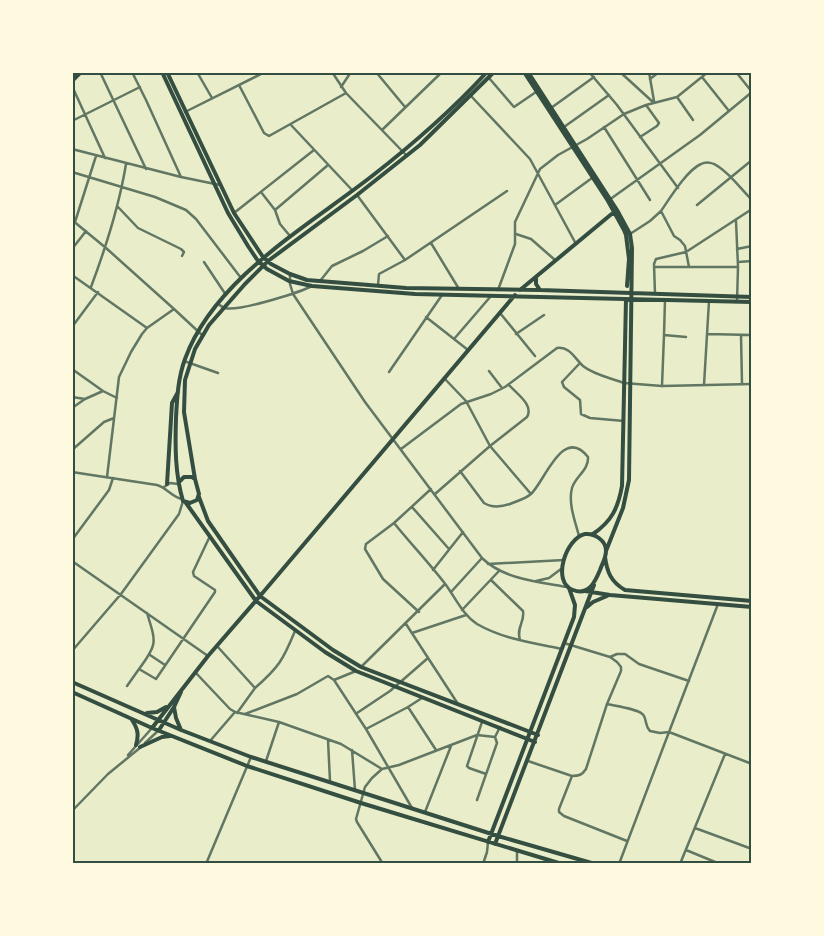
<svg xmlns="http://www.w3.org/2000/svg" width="824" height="936" font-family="Raleway,sans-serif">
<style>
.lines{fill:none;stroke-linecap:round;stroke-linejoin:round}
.minor{stroke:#617663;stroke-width:2.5}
.tertiary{stroke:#617663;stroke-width:2.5}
.primary{stroke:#344e41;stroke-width:4}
.neatline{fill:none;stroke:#344e41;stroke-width:2}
</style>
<rect width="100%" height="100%" fill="#e9edc9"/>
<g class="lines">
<path class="minor" d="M100,72L146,169
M132,72L146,100L181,177
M197,72L212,98
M332,72L346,93L407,156
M376,72L405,107
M589,72L617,105L678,188
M620,72L654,103
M649,72L654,101
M702,77L729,111
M489,78L514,107L536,92
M650,79L659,72
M239,85L264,133L269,136L346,93
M72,86L105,158
M341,87L351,72
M471,96L530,159L576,244
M677,97L693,120
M551,108L594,77
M185,112L265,72
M72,121L140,87
M291,125L352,190
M564,127L609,95
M604,127L650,200
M382,130L442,72
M640,137L657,126L659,123L646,105
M72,149L181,177L220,185
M72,172L155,197L186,210L196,219L241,278
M261,192L275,210L280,224L290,236
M357,195L405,260
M609,200L700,135L752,92L736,72
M555,205L592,178
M697,205L752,160
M118,207L138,228L181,249L184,252L182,256
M275,210L328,165
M661,211C670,198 687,170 701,164C707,161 714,163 719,167C731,175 741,189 752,200
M234,213L314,150
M72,220L106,248L174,309
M736,221L738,267L737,302
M75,222L96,156
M516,234L531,239L555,260
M630,234L650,221L661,211L674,236L680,240L685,246L689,267
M431,243L459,289
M72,249L86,231
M737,249L752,246
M204,262L226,295
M738,262L752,261
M654,267H738
M290,274V284L293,294L365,402L482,558C503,579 539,582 567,587
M72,275L147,328
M320,281L332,266L363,251L388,236
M378,285L379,274L405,260L507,191
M91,287C106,247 119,207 126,164
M498,290L515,244V222L540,169L558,155L587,139L624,114L646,105L677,97L708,72
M655,294L654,264L656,259L686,252L752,209
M218,304C220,305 223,308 225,308C238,312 297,293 310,287
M500,313L535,356
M426,317L468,350
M72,327L98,292
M516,334L544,315
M707,334L752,335
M664,335L665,300
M741,335L742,384
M454,339L491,296
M184,361L218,373
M580,363L562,382L564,387L580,400L581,414L590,418L624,421
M72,369L103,391L117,398
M489,371L502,388
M389,372L442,295
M444,378L466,401L490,446L531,494
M704,385L709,301
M662,386L664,335L686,337
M72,397L85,399
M72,408L85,399L103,391
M401,449L461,404L491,394L505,387L557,348C570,346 575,359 583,366C594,375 611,378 624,383
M72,450L104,422L114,418
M460,471L484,503C492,508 501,507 510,504C517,501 525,499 531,494C545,481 563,425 588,457C589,470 575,477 572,488C568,503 575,521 579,536
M107,477L119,377L131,352L142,334L147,328L174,309L202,335
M431,489L394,523C411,544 430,564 446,585C456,599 463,615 477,624C503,639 533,643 562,649
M435,494L490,446L527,417C534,405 517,394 509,385
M412,507L449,549
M394,523L366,544L365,549L383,579L419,612
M72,540L109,490L113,478
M72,561L208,656
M488,564L564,560
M433,570L463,532
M491,580L523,611C525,622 516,627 520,640
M536,581L549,578L561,569
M451,592L482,558
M718,604L669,732L752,764
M462,610L499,571
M147,613C156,642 158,644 139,669L156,679L215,592V590L194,576L193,572L210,536
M406,624L458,704
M412,633L466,615
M217,646L255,688L237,713
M72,651L121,594L179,514L183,501
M150,655L165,665
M610,657L617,654H625L639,664L689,681
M361,667L445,584
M356,671L334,680L366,729L412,808
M195,672L230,709L235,712L279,722L341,744L382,769
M127,686L139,669
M255,688C279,667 283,660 295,631
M607,704C615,706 641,709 644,716C647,722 645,726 650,731L660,733L669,732L619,864
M408,707L436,750
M357,713L390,691L428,658
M245,714L297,694L328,676L334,680
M482,722L467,766L469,768L486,774
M366,729L408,707L422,698
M328,740L330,781
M210,741L235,712
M352,750L355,790
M266,761L279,722
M528,761L572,776C579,776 582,775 586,769L607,704L621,671V667L617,662L610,657L564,643
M572,776L559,809V812L564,816L627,841
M477,800L497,743L495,737
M425,812L451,746
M695,828L752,849
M686,850L720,864
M206,864L251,757
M383,864L357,822L356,819L365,787L372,778L382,769L399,765L477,735L495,737L500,727
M483,864L487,852L488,842
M517,864V850
M680,864L725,754"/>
<path class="tertiary" d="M624,383L662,386L752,384
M72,472L157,485C167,488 172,497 182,499
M164,487L170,483L178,484
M145,743L159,730
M128,755L152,728
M72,811L108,774L141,747"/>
<path class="primary" d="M162,72L228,213L248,246L258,261L267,269L289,281L312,286L415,294L752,302
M167,72L234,213L263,257L271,264L290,274L307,280L406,288L540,290L752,297
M524,72L608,201L624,230L626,235L629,259L627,286
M528,72L617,210L630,234L632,248L629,480L623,508L606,551
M72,81L81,72
M536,277V284L540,290
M520,290L614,212
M195,479L184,412L185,380L195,349L209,325L245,284L268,261L357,195L420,145L494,72
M179,482L184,477H192L195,479L199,494L197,500L190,503L183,501C175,474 175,446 176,418C177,398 178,378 185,359C214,279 308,226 372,176C412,145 452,110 487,72
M167,484L172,403L178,392
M199,497L208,521L260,596L333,650L361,667L538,735
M186,503L256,601L325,652L356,671L535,742
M585,534C594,533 606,540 606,551C606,558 602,564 600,570C595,582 589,596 573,590C551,582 566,538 585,534Z
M593,534C612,521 618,508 622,486L626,299
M605,557C607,572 611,582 625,590L752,601
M585,591L610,595L752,607
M587,607L593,602L607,596
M72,682L181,730L251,757L498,836L595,864
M72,692L152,728L247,766L361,803L562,864
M174,707L176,718L181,730
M147,713L157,712L166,707
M132,720C138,729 139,735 136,745
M152,728L208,656L260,596L515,295
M159,730L174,707L181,692
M140,747L162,737L170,736
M488,842L574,617L575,605L569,588
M495,844L594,585"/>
</g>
<rect width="824" height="936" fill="none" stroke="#fefae0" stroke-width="148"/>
<rect x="74" y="74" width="676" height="788" class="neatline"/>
</svg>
